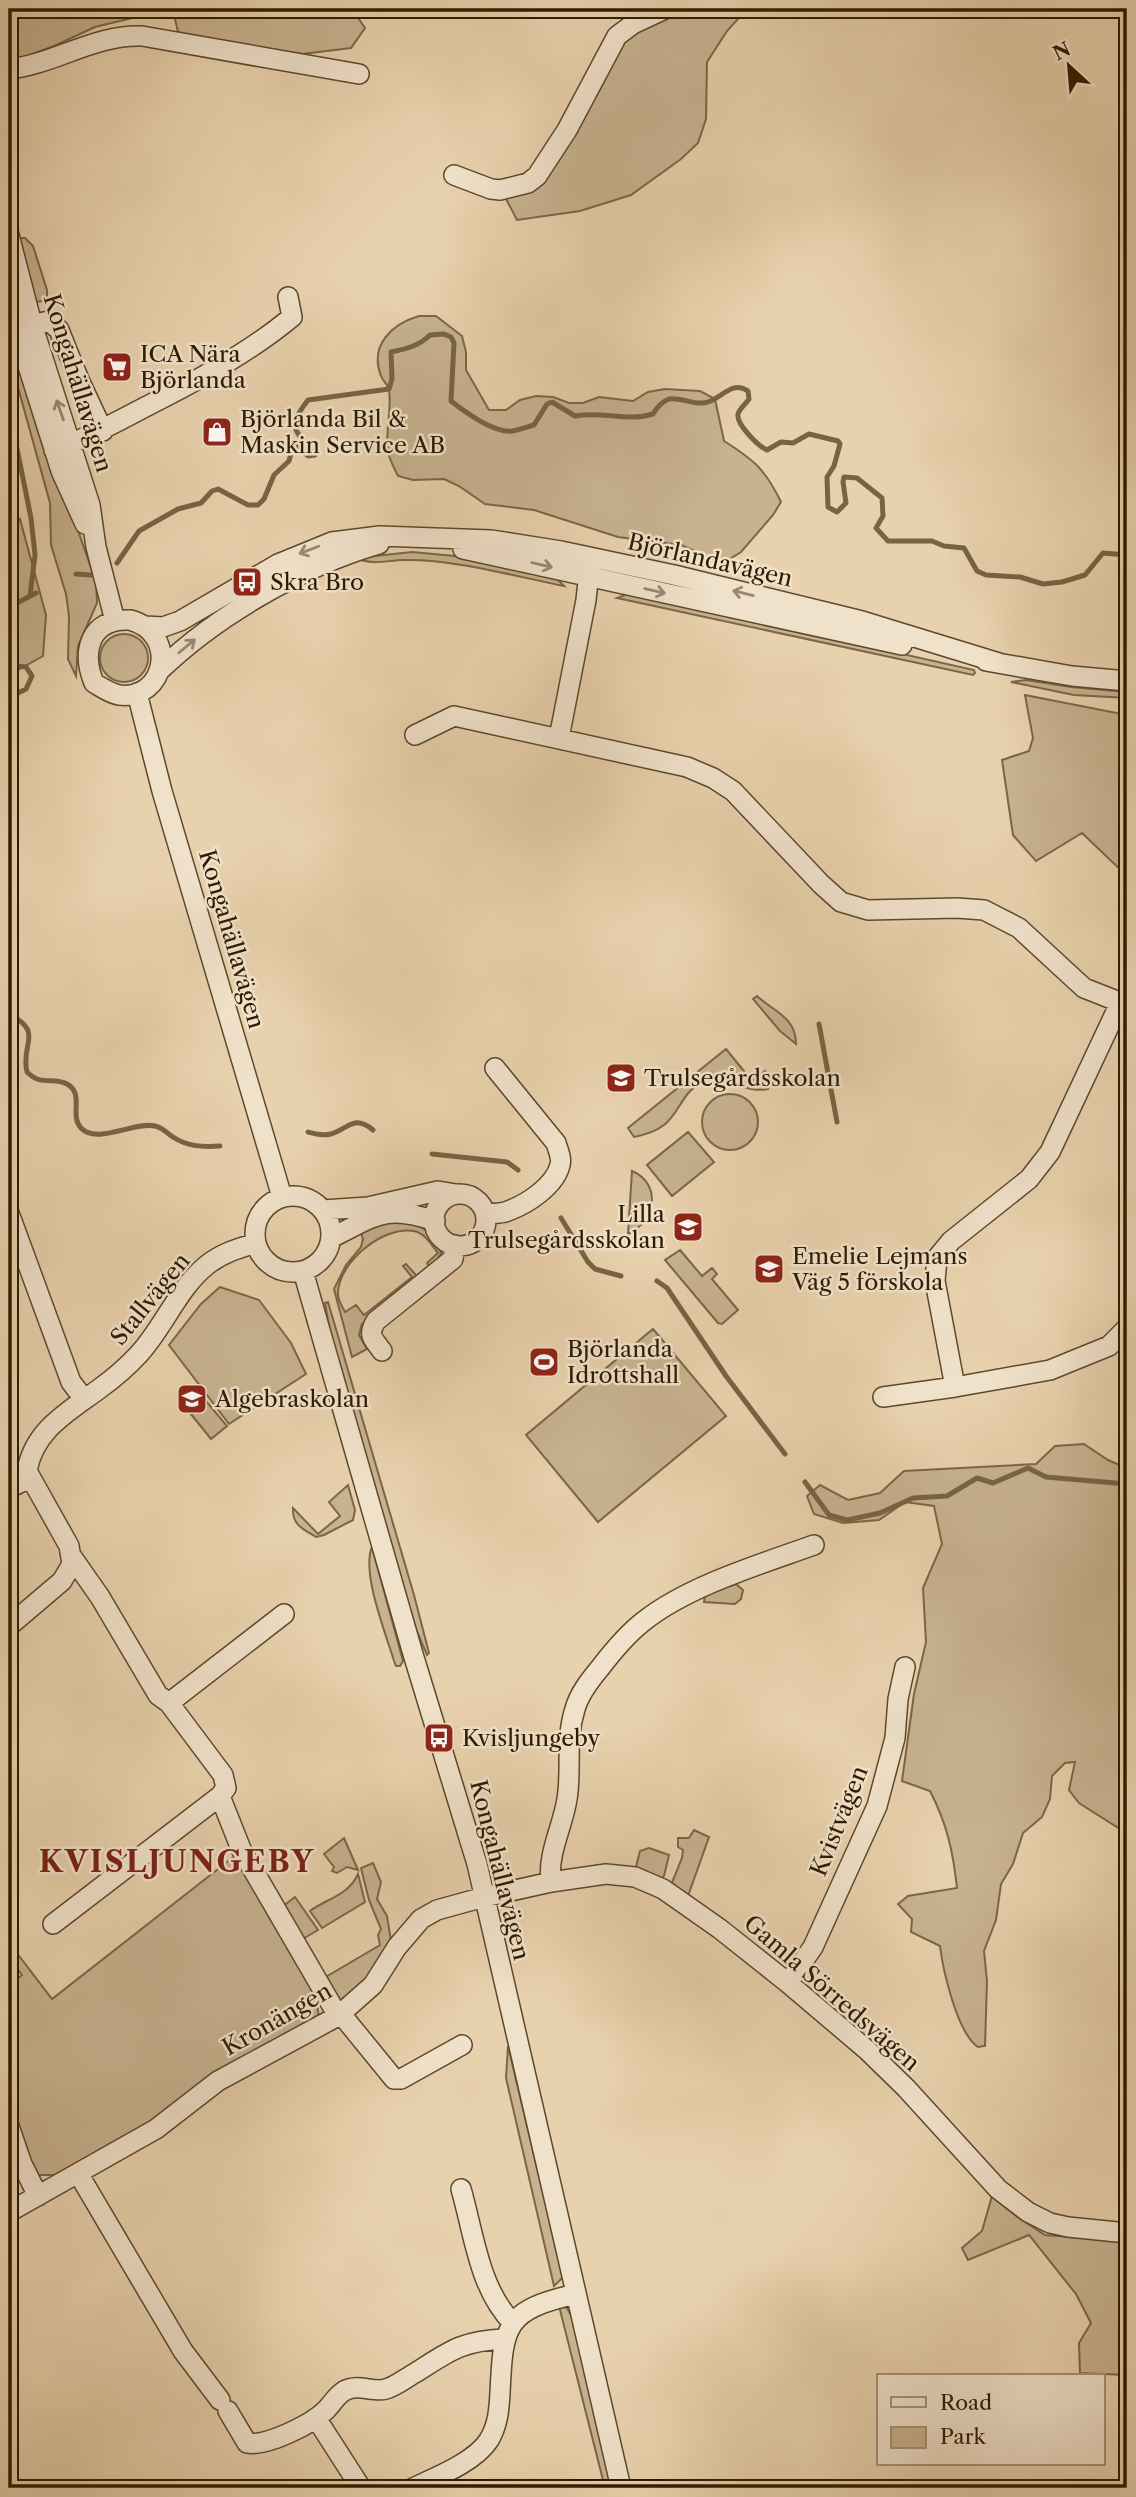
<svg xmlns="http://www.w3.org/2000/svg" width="1136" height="2497" font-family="'Libre Caslon Text',serif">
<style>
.green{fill:#c8b290;stroke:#7b6648;stroke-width:2}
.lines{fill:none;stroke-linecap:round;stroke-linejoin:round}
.stream{stroke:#786345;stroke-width:5}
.minor-casing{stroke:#5c482c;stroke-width:22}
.minor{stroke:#f0e1ca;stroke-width:19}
.oneway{stroke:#998870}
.labels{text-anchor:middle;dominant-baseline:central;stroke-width:5;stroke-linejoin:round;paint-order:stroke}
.poi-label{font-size:23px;fill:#2e1b01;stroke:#f0e1ca;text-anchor:start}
.street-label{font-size:23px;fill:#2e1b01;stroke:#f0e1ca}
.district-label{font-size:30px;font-weight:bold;letter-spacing:2px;fill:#7a1f14;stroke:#f0e1ca}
</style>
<rect width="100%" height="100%" fill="#e8d1ad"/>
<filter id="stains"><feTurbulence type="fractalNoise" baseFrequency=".00286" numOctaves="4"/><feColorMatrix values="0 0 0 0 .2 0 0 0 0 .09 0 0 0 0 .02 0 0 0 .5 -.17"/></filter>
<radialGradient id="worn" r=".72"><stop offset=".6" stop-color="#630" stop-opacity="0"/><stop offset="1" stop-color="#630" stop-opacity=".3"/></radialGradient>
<path class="green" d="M9,9H352L365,28L351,48L302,54L214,41L178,32L175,19L165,10L95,27L54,46L14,61L9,60Z
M623,9H747L727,31L707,62L706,119L698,143L681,159L631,195L580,211L517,220L504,195L539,183L625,18Z
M15,238H25L33,246L47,290V297L43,301L34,302Z
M419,316H436L462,336L466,352V370L489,410H506L520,400L536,396L553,397L569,403H583L599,397L633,401L648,392L665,389L700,391L715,399L724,441C754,460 765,469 781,502L773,515L741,552L728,560H715L681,545L618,537L534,510L485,504L459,486L444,479L413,480L398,476C394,468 389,459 388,451C385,431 392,410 389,390C388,385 383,381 381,376C369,345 392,324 419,316Z
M9,333L96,582L97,603L78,646L76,676L68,659L69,616L66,594L51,545L50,503L9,355Z
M20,519L46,615L43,656L9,675V532Z
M412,552L455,556L555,577L564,586C513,576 455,559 404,560C387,560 372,566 357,558Z
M631,593L974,670L975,673L973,675L617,598Z
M100 658a24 24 0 1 1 48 0a24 24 0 1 1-48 0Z
M1026,680L1071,687L1127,692V698L1074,695L1011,682Z
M1025,695L1127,715V876L1082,833L1036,861L1013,835L1002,760L1029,751L1033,738Z
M757,996C774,1012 796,1017 796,1044L780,1031L753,999Z
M726,1049L752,1081L765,1071L769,1077L768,1089C746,1094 727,1075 704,1082C683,1089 680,1113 664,1125C655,1132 644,1135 634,1137L628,1128Z
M702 1122a28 28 0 1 1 56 0a28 28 0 1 1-56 0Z
M688,1132L714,1162L672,1196L647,1165Z
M632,1171C662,1184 656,1221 628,1234Z
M384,1218C408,1223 438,1225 441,1254L432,1266L428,1265L427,1263L438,1253C432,1246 425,1233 414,1231C383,1226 340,1261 338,1292C337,1299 342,1306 345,1312L356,1305L364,1315L412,1277L403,1266L406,1264L416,1275L417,1279L362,1324L359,1335L367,1349L352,1357L334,1289L346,1265L361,1247L363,1239L360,1230Z
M680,1250L702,1276L712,1268L717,1274L712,1279L738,1310L722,1324L718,1323L665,1260Z
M220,1287L259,1300L291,1343L306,1374L229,1424L169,1345L201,1304Z
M328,1302L414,1595L429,1653L427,1655L415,1627L333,1348L325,1303Z
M653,1329L726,1416L598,1522L526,1435Z
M201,1395L227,1426L211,1439L186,1408Z
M1084,1444L1108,1460L1124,1467L1127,1463V1744C1123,1755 1126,1761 1127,1772C1129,1792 1128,1812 1123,1831L1079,1803L1069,1790L1075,1762L1065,1763L1052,1776L1050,1799L1042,1817L1023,1833L1013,1864L1001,1884L996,1920L984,1951L987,1981L985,2046L978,2047C957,2033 943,1970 940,1946L911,1932L912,1919L898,1904L908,1896L957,1888C953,1851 947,1824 930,1791L902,1781L914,1694L926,1642L923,1588L942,1544L934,1506L905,1502L879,1520L843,1523L814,1514L807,1496L820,1485L848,1500L880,1493L904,1471L1036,1464L1055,1446Z
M348,1485L355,1510L353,1520L324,1535L316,1537C303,1529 292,1525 293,1508L318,1534L340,1516L329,1502Z
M372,1547L403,1661L400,1666H396L394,1661C386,1634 361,1572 372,1547Z
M736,1584L743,1590L741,1599L735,1604L704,1602L705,1595Z
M694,1830L709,1837L688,1896L671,1885L682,1858L683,1850L678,1847V1838H689Z
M344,1838L358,1870L347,1867L337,1873L332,1871L334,1867L324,1854Z
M649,1848L669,1855L664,1876L661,1878L636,1867L640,1851Z
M236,1855L315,1989L319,2018L63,2175H39L24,2155L9,2104V1986L22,1975L9,1957V1952L13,1948L52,1999Z
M373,1863L381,1882L377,1899L387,1916L391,1941L367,1984L343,2001H340L324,1978L380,1945L378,1935L381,1929L369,1900L361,1868Z
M358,1874L365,1902L322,1928L310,1911C326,1899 349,1895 358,1874Z
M295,1897L318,1930L301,1940L282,1907Z
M508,2046L562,2273V2278L554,2286L506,2078Z
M992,2196L1019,2218L1045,2235L1127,2241V2375L1080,2373L1079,2343L1091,2323L1076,2294L1029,2235L968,2260L962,2248L982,2231Z
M559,2306L567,2308L572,2317L612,2488H605Z"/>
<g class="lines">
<path class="stream" d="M9,409L31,518L35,555L30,596
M117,563L139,531L178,509L201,503L212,491L218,489L248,505H258L264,499L274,475L289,461L292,450L296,445L308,456L315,455C296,429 285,430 308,400L389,389L392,379L391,352C406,349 419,346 430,335L444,334L451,337L454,343L451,401C465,412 493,433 512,431C519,430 527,427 534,425L547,404L552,402L575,416C602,411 627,422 653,414C657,407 661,402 669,399C679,397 692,404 703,403C720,402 730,379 748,391L749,399C746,404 739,409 738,414C736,424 758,446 767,450L781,442L793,443L809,434L838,441L840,444L834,466L827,477L828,507L837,512L846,503L843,482L844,477L857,478L882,498L883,516L876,528L888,541H932L944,546L964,548L977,571L986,575L1020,577L1043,584L1062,582L1085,575L1103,553L1127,555
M76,574L91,575
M9,607L36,593
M9,665L26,667L32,676L26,689L14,695L9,694
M9,1014C45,1033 20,1043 27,1072C42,1087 53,1076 67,1084C85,1094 69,1115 81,1128C97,1145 135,1121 155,1126C162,1127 168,1134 173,1137C188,1147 203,1147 220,1146
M819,1024L837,1122
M308,1132C316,1134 323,1136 331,1134C348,1129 354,1114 373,1130
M432,1154L507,1162L518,1170
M561,1218L588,1262L595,1269L621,1276
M657,1281L667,1288L726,1376L785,1454
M805,1482L829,1515L847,1520L880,1513L913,1498L947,1496L977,1478L993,1483L1028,1468L1046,1477L1127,1484"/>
<g class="minor-casing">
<path id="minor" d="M9,69C55,64 95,34 142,36L359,74
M454,175L491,189L500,190L528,183L537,176L567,130L617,36L633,24L665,9
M9,235L32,324L90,505L96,547L115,621
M9,306L61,471L85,524
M21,327L49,321L59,330L80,382L103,431
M54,450C88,438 118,421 151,404C199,380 250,352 292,317L288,297
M463,549L902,645
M130,620C179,633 166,701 119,695C109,693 103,688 94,683C81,651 90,618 130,620Z
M145,626L163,627L180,621L278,564L332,542L380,536L491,540L561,551L674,575L862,621L999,663
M986,661L1072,676L1127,681
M159,671C217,615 301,567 379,544
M137,693L162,791L282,1197
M415,735L454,716L687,767L713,778L733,791L821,884L841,902L868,910L957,908L984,910L1019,928L1084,988L1127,1005
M559,738L586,600L590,563
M1120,1003L1050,1152L1029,1179L951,1241L937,1258L935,1281L955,1387L1050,1370L1109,1346L1127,1328
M434 1220a26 26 0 1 1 52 0a26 26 0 1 1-52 0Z
M255 1234a38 38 0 1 1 76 0a38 38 0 1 1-76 0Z
M323,1210L368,1207L438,1191L456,1194
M9,1213L71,1382L84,1399
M486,1214C493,1213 501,1214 508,1211C527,1204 555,1186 560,1165C562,1158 558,1150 556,1143L495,1068
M331,1238C376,1216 384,1204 435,1221
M303,1271L413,1654L477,1864L621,2488
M382,1351C373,1338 367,1336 376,1321L453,1259L455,1245
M883,1397L955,1387
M9,1488L30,1478
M72,1557L100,1597L158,1695L169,1703L223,1775L226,1788L220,1796L241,1849L338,2016
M9,1626L62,1581L72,1564L69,1546L27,1471C34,1430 68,1412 99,1389C113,1379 127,1367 139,1354C164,1327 178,1288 207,1265C222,1253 239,1248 256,1243
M169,1703L284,1614
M551,1882C547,1854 563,1826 567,1799C572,1768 565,1740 575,1709C579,1694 590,1680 600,1668C613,1651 627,1634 644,1621C688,1586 761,1564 814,1545
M53,1924L220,1796
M788,1983L813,1947L877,1806L895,1738L898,1699L905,1667
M341,2014L394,2079H401L462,2045
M9,2126L22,2164L38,2196
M78,2173L183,2351L220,2400
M461,2189C474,2234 479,2289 513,2323
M9,2212L156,2129L218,2081L338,2016L373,1985L397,1947L421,1919L437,1910L484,1897L551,1882L606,1874L635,1877L663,1889L720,1929L788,1983L867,2050L906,2088L998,2189L1028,2212L1050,2223L1068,2227L1127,2233
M228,2411L247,2443C266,2447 312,2424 326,2410C332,2404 336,2396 344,2391C359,2383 372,2393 386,2389C396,2386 406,2378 415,2373C450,2351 461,2341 504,2339
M316,2418L361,2488
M413,2488C436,2477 475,2462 489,2440C498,2425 499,2410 500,2393C503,2325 505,2310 576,2294"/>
</g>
<use href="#minor" class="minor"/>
</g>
<defs><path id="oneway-shaft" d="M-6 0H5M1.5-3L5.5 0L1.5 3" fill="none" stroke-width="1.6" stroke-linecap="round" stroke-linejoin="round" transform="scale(1.75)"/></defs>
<g class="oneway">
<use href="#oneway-shaft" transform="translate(60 410) rotate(-109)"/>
<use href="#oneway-shaft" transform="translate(309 550) rotate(159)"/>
<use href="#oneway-shaft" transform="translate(542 565) rotate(13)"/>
<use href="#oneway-shaft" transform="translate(655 591) rotate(13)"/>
<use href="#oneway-shaft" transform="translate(743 593) rotate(-166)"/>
<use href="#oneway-shaft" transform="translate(187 646) rotate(-40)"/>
</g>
<defs>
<g id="supermarket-square" transform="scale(1.575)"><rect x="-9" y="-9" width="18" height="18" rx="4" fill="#8f2418" stroke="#f0e1ca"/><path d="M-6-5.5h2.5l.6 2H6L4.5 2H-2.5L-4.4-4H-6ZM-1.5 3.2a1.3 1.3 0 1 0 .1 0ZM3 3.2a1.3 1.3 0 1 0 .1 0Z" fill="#fff"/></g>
<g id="shop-square" transform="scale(1.575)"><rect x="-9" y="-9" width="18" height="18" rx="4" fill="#8f2418" stroke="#f0e1ca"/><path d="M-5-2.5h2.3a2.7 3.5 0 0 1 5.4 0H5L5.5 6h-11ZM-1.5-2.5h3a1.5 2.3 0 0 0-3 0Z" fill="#fff"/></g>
<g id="bus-square" transform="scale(1.575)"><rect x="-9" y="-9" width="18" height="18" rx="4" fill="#8f2418" stroke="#f0e1ca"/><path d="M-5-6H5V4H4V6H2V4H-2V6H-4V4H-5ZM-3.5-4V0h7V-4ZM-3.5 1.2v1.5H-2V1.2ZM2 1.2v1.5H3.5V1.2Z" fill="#fff"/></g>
<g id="school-square" transform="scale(1.575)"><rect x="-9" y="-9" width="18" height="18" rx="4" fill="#8f2418" stroke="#f0e1ca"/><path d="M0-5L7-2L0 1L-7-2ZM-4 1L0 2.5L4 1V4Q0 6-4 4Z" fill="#fff"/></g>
<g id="stadium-square" transform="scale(1.575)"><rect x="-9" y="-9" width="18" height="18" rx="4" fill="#8f2418" stroke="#f0e1ca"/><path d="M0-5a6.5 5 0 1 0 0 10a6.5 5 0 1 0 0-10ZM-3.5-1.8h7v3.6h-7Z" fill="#fff"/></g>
</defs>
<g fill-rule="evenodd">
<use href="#supermarket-square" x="117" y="367"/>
<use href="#shop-square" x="217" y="432"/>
<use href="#bus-square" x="247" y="582"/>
<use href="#school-square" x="621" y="1078"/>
<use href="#school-square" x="688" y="1227"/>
<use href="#school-square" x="769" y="1269"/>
<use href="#stadium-square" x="544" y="1362"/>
<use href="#school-square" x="192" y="1399"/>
<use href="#bus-square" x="439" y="1738"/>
</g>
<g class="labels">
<g class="poi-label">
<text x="140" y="354">ICA Nära<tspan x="140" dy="26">Björlanda</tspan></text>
<text x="240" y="419">Björlanda Bil &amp;<tspan x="240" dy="26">Maskin Service AB</tspan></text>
<text x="270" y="582">Skra Bro</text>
<text x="644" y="1078">Trulsegårdsskolan</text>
<text x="665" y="1214" text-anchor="end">Lilla<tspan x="665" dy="26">Trulsegårdsskolan</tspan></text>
<text x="792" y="1256">Emelie Lejmans<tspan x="792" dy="26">Väg 5 förskola</tspan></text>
<text x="567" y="1349">Björlanda<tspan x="567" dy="26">Idrottshall</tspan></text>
<text x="215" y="1399">Algebraskolan</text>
<text x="462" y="1738">Kvisljungeby</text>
</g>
<g class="street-label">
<text transform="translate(78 383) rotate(73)">Kongahällavägen</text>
<text transform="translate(710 560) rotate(13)">Björlandavägen</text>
<text transform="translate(232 939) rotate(74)">Kongahällavägen</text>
<text transform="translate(150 1299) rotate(-51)">Stallvägen</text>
<text transform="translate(839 1821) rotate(-68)">Kvistvägen</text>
<text transform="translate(500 1870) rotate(76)">Kongahällavägen</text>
<text transform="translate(832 1993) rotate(41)">Gamla Sörredsvägen</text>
<text transform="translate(277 2019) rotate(-30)">Kronängen</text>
</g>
<g class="district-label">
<text x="177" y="1861">KVISLJUNGEBY</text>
</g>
</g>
<rect width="1136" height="2497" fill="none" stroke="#e8d1ad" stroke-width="35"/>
<rect x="10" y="10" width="1115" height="2476" fill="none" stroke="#2e1b01" stroke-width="3.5"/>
<rect x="18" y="18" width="1101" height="2462" fill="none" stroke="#2e1b01" stroke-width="2"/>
<rect x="877" y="2374" width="228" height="91" fill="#f0e1ca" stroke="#a2927a" stroke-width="2"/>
<rect x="891" y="2397" width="35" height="10" fill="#f0e1ca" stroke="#a2927a" stroke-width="2"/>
<text x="940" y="2410" font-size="21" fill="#2e1b01">Road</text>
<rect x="891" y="2427" width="35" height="21" fill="#c8b290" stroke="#a2927a" stroke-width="2"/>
<text x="940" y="2444" font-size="21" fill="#2e1b01">Park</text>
<g transform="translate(1069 66) rotate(334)" stroke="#f0e1ca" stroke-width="5" paint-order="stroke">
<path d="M0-5L12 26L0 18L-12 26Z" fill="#2e1b01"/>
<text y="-10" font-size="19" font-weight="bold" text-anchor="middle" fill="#2e1b01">N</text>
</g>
<rect width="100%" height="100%" filter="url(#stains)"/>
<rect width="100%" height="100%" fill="url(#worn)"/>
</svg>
